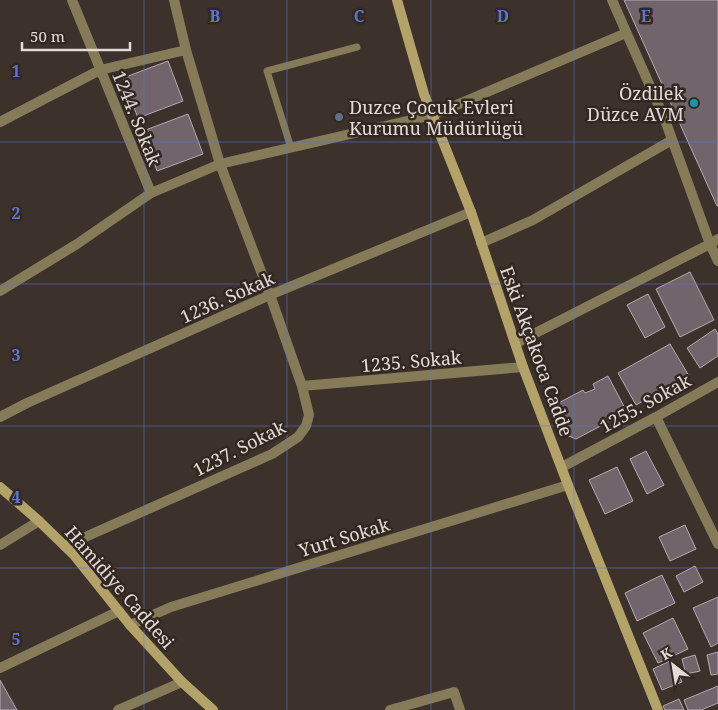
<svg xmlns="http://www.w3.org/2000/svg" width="718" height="710" font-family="'Noto Serif',serif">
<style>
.building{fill:#71646b;stroke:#b8a9b0}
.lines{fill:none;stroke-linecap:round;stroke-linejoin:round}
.lane{stroke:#857b58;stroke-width:7}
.street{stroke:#857b58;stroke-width:10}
.secondary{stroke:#b3a369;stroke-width:10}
.grid{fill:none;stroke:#5878d8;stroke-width:1;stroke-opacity:0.55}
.culture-dot{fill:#0f9aa8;stroke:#332821;stroke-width:2}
.service-dot{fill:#5c6f8a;stroke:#332821;stroke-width:2}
.labels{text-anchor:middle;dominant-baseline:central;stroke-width:5;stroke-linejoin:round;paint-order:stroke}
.poi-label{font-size:18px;fill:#e3dbd7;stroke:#332821;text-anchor:end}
.street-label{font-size:18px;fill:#e3dbd7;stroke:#332821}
.grid-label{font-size:16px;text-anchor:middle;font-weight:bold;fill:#5878d8;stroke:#332821;stroke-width:5;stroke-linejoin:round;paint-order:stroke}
</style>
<rect width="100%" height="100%" fill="#3d312b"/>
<path class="building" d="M624,0H718V206H717Z
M168,61L183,101L138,118L123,78Z
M188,114L203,154L157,171L143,131Z
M690,272L714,320L680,337L656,289Z
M648,294L665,327L645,338L627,305Z
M715,329L718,334V356L700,368L687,348Z
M670,344L689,376L636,405L618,373Z
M608,376L627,412L576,439L566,435L551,407L583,390L585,393L595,389L593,384Z
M646,451L664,485L647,494L630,459Z
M617,467L633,501L605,514L589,480Z
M685,525L696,549L670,561L659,537Z
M695,566L703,582L684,592L676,576Z
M662,575L675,603L637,621L625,593Z
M718,597V643L711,647L693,608Z
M673,618L688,649L658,663L643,633Z
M718,652V674L711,675L707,655Z
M695,655L700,671L686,674L682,659Z
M672,660L682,682L662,690L653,669Z
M0,680L17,710H0Z
M718,686V703L701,710H688L684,700Z
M679,699L684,710H665L663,706Z"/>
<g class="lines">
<path class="lane" d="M291,148L267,71L357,47"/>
<path class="street" d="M72,0L151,193
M612,0L665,120L710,244L718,261
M0,122L100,70L186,50
M481,243L533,220L672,140
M0,291L77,244L151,193L220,164L433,115L626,33
M516,343L710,244L718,239
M302,386L523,367
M0,417L27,403L270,295L471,212
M656,417L718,544
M562,467L656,417L718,382
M0,545L39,521
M65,546L272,454L298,437L306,426L309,415L302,386L270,295L220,164L186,50L174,0
M130,625L171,607L568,485
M0,668L119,611
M118,710L182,682
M390,710L454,692L460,710"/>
<path class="secondary" d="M397,0L424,94L471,212L523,367L568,485L658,710
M0,487L39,521L74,555L130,625L182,682L213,710"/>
</g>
<path class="grid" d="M144,0V710M287,0V710M431,0V710M574,0V710M0,142H718M0,284H718M0,426H718M0,568H718"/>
<circle class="culture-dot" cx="694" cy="103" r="5"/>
<circle class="service-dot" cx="339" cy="117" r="5"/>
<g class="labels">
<g class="poi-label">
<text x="684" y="93">Özdilek<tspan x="684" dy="21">Düzce AVM</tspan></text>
<text x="349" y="107" text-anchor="start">Duzce Çocuk Evleri<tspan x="349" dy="21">Kurumu Müdürlügü</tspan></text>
</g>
<g class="street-label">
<text transform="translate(137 118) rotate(68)">1244. Sokak</text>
<text transform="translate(227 297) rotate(-24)">1236. Sokak</text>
<text transform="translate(537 351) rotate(70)">Eski Akçakoca Cadde</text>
<text transform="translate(411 361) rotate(-5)">1235. Sokak</text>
<text transform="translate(645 403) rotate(-29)">1255. Sokak</text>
<text transform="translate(239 448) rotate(-27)">1237. Sokak</text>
<text transform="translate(344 537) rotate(-17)">Yurt Sokak</text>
<text transform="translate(120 587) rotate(49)">Hamidiye Caddesi</text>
</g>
</g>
<g class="grid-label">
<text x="215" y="22">B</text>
<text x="359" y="22">C</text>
<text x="503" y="22">D</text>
<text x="646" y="22">E</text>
<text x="16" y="77">1</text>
<text x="16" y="219">2</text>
<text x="16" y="361">3</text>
<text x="16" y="503">4</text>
<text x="16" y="645">5</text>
</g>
<g transform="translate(673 665) rotate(329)" stroke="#332821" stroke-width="4" paint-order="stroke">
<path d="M0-4L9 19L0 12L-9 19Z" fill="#e3dbd7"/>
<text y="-8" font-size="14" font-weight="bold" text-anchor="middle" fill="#e3dbd7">K</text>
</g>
<path d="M22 42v8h108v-8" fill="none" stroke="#e3dbd7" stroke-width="2.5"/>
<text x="30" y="42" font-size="15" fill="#e3dbd7" stroke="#332821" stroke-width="4" paint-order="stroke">50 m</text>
</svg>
